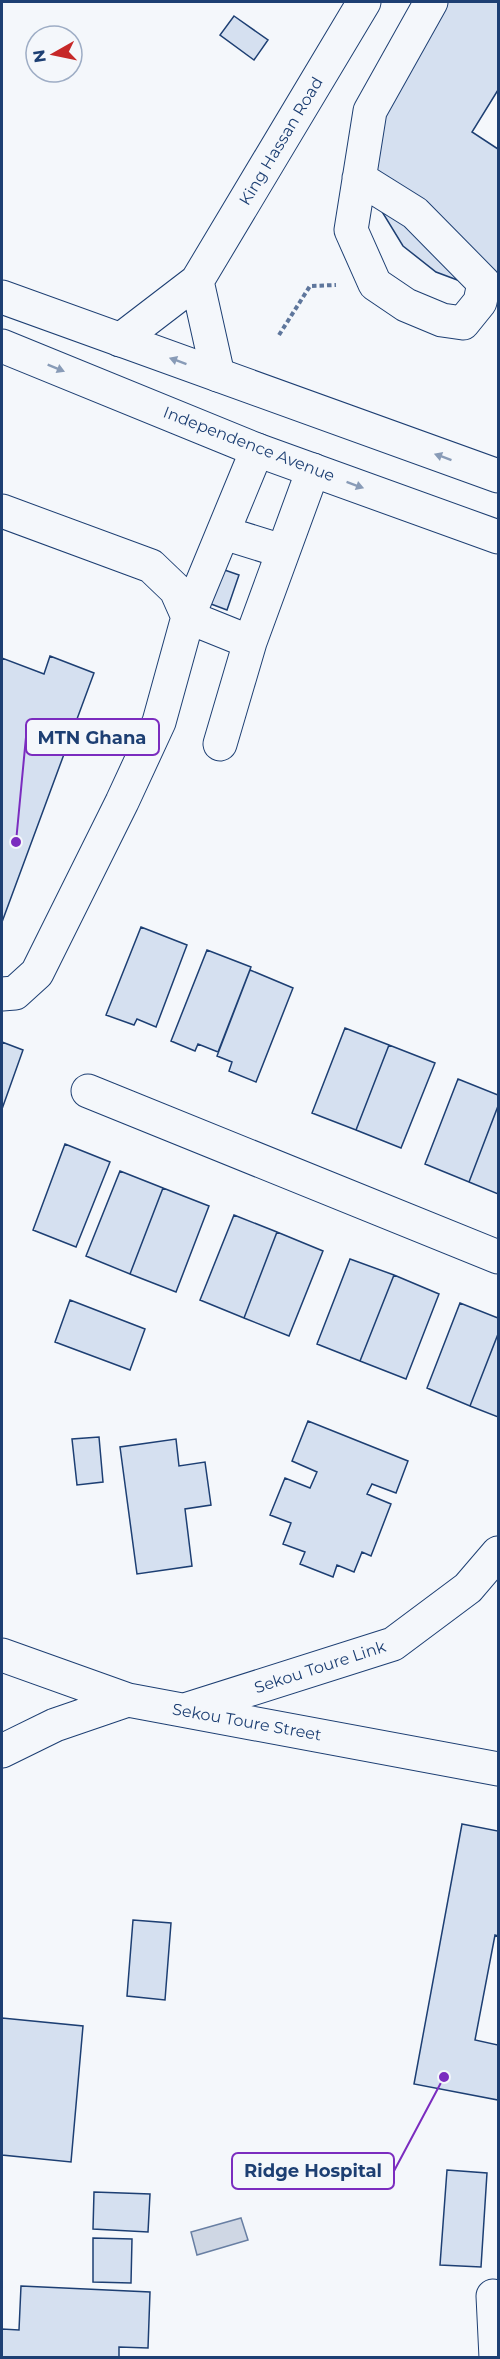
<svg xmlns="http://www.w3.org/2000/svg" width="500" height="2359" font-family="Montserrat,sans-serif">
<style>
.water{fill:#cfd7e4;stroke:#687fa3;stroke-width:1.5}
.building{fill:#d5e0f0;stroke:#1d3f73;stroke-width:1.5}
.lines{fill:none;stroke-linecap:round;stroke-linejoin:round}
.minor-casing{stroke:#1d3f73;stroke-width:35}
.major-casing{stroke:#1d3f73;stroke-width:35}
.path{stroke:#5e769c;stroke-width:4;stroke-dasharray:4.5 3;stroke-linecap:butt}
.minor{stroke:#f4f7fb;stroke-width:33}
.major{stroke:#f4f7fb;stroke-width:33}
.oneway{fill:#889bb7}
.labels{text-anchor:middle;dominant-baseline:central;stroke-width:4.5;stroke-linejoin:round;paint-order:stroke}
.street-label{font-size:16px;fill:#1d3f73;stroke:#f4f7fb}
.leader{fill:none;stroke:#7b2cbf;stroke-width:2}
.callout-dot{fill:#7b2cbf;stroke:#f4f7fb;stroke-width:2}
.callout{fill:#f4f7fb;stroke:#7b2cbf;stroke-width:2}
.callout-label{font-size:18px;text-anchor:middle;font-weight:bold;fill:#1d3f73}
</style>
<rect width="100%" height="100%" fill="#f4f7fb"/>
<path class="water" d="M241,2218L248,2240L197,2255L191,2232Z"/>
<path class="building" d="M440,2H498V90L472,132L498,149V287H476L436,272L403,246L381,210L371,169L375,126Z
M234,16L268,40L254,60L220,35Z
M216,567L239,575L227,610L203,601Z
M50,656L94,673L2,922V658L44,674Z
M141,927L187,945L156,1027L137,1019L134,1025L106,1015Z
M207,950L251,967L218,1052L198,1044L195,1051L171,1041Z
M250,970L293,988L256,1082L229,1071L232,1062L217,1056Z
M345,1028L389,1045L356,1130L312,1113Z
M2,1042L23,1050L2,1109Z
M389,1045L435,1063L401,1148L356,1130Z
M458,1079L498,1095V1106L469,1182L425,1164Z
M498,1106V1194L469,1182Z
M65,1144L110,1162L76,1247L33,1230Z
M120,1171L163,1188L130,1274L86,1256Z
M163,1188L209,1206L176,1292L130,1274Z
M234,1215L277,1232L244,1318L200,1300Z
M277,1232L323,1251L289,1336L244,1318Z
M350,1259L394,1275L360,1361L317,1344Z
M394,1275L439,1294L406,1379L360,1361Z
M70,1300L145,1329L130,1370L55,1342Z
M460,1303L498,1318V1334L470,1406L427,1388Z
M498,1334V1417L470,1406Z
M308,1421L408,1461L396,1493L372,1484L367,1494L391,1504L371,1556L362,1552L354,1572L337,1565L333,1577L300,1564L305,1552L283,1544L291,1523L270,1515L285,1478L310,1488L317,1472L292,1461Z
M99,1437L103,1482L77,1485L72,1439Z
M176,1439L179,1466L205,1462L211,1505L185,1509L192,1566L137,1574L120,1447Z
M462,1824L498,1831V1936L495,1935L475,2040L498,2045V2100L414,2084Z
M133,1920L171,1923L165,2000L127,1996Z
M2,2018L83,2026L71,2162L2,2155Z
M447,2170L487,2173L481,2267L440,2265Z
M94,2192L150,2194L148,2232L93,2229Z
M93,2238L132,2239L131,2283L93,2282Z
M21,2286L150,2292L148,2348L119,2347V2358H2V2329L19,2330Z"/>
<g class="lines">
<g class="minor-casing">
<path id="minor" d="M359,178L415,213L484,283L480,302L463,323L442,320L406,305L375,284L351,230L370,111L431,2
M197,281L218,375
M120,340L197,281L364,2
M2,511L151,566L176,590L188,617L250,642
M224,533L282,551
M220,744L250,642L313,470
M2,994L15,993L37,973L122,802L159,722L188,617L257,450
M88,1091L498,1257
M2,1655L128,1700L498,1769
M188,1709L393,1644L468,1588L498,1553
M2,1751L55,1725L128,1700
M493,2296L496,2358"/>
</g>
<g class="major-casing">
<path id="major" d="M2,297L498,476
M2,346L257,450L498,537"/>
</g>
<path class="path" d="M279,335L310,286L336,285"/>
<use href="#minor" class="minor"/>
<use href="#major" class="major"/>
</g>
<defs><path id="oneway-solid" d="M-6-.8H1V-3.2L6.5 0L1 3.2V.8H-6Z" transform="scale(1.5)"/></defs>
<g class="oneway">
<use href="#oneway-solid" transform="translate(178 361) rotate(-160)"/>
<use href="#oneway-solid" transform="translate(56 368) rotate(22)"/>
<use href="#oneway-solid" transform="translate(443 457) rotate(-160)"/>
<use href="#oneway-solid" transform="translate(355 485) rotate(20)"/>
</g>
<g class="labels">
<g class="street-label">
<text transform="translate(281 141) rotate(-59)">King Hassan Road</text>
<text transform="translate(249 444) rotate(21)">Independence Avenue</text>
<text transform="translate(320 1667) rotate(-18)">Sekou Toure Link</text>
<text transform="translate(247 1722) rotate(10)">Sekou Toure Street</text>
</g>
</g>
<path class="leader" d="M16 842L26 737M444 2077L394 2171"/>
<g class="callout-dot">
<circle cx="16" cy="842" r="6"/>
<circle cx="444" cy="2077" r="6"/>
</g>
<g class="callout">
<rect x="26" y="719" width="133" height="36" rx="6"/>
<rect x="232" y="2153" width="162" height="36" rx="6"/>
</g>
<g class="callout-label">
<text x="92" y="744">MTN Ghana</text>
<text x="313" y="2177">Ridge Hospital</text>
</g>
<rect width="500" height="2359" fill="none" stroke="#1d3f73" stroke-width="6"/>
<g transform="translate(54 54) rotate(261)"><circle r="28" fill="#f4f7fb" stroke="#9eadc5" stroke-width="1.5"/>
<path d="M0-4.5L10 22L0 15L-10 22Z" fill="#c62828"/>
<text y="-9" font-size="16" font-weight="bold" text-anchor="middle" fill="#1d3f73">N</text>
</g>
</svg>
